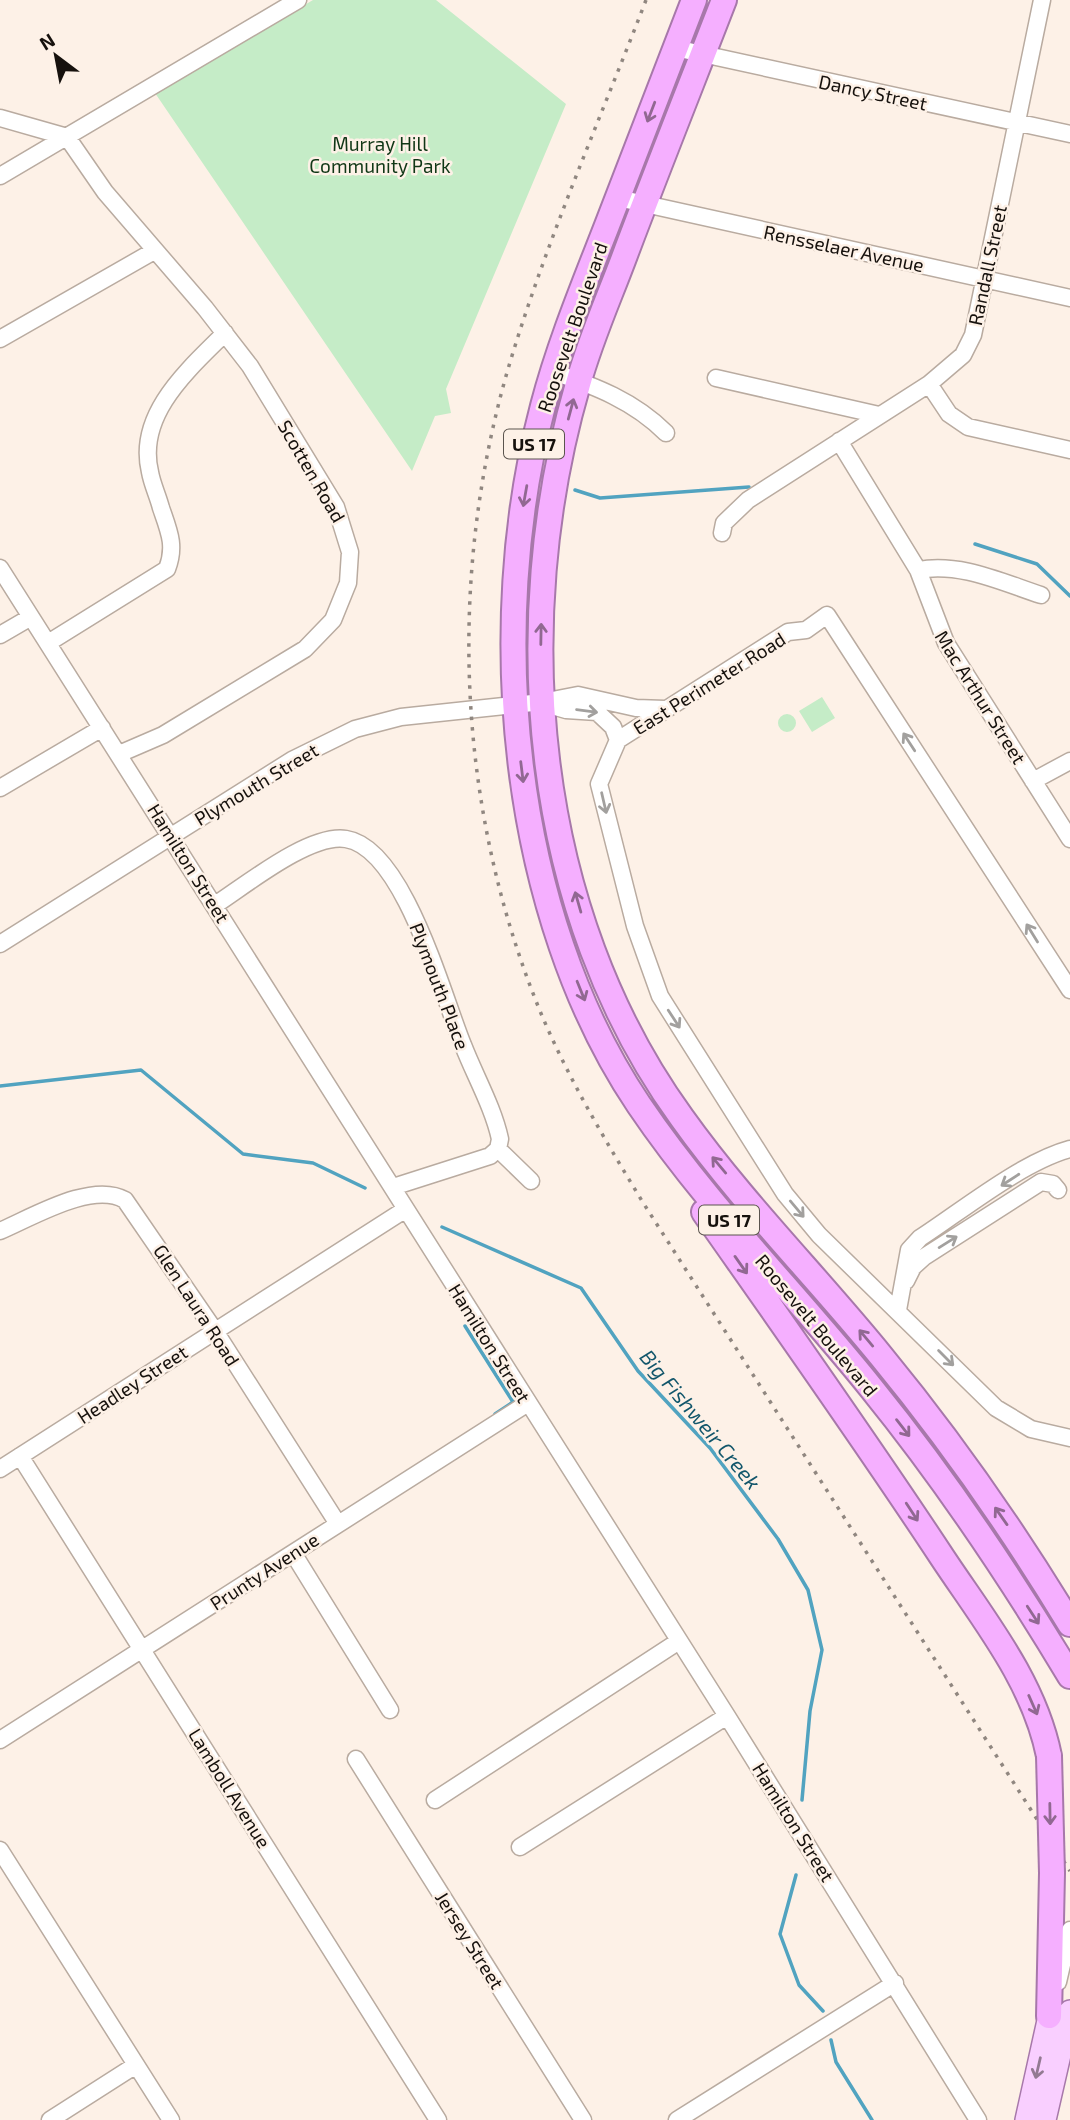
<svg xmlns="http://www.w3.org/2000/svg" width="1070" height="2120" font-family="'Exo 2',sans-serif">
<style>
.green{fill:#c5ecc7}
.lines{fill:none;stroke-linecap:round;stroke-linejoin:round}
.stream{stroke:#51a3c0;stroke-width:3.5}
.minor-casing{stroke:#b9aba0;stroke-width:19}
.major-casing{stroke:#a778aa;stroke-width:24}
.highway-casing{stroke:#a778aa;stroke-width:28}
.minor{stroke:#fff;stroke-width:16}
.major{stroke:#f9cfff;stroke-width:21}
.highway{stroke:#f5afff;stroke-width:24}
.rail{stroke:#908780;stroke-width:3.5;stroke-dasharray:3.5 7;stroke-linecap:butt}
.highway-bridge-casing{stroke:#a778aa;stroke-width:28;stroke-linecap:butt}
.highway-bridge{stroke:#f5afff;stroke-width:24}
.oneway{stroke:#916892}
.oneway2{stroke:#a2a09e}
.oneway3{stroke:#937a92}
.labels{text-anchor:middle;dominant-baseline:central;stroke-width:5;stroke-linejoin:round;paint-order:stroke}
.shield{fill:#fdf1e7;stroke:#5b544e;stroke-width:2}
.shield-label{font-size:18px;font-weight:bold;fill:#16110d}
.street-label{font-size:19px;fill:#16110d;stroke:#fdf1e7}
.park-label{font-size:19px;fill:#103716;stroke:#fdf1e7}
.water-label{font-size:21px;font-style:italic;fill:#12566b;stroke:#fdf1e7}
</style>
<rect width="100%" height="100%" fill="#fdf1e7"/>
<path class="green" d="M313,0H436L566,104L446,389L451,413L435,416L412,471L155,93Z
M822,697L835,718L812,732L799,711Z
M778 723a9 9 0 1 1 18 0a9 9 0 1 1-18 0Z"/>
<g class="lines">
<path class="stream" d="M575,490L600,498L749,487
M975,544L1037,564L1070,596
M0,1086L141,1070L243,1154L313,1163L365,1188
M442,1227L581,1288L638,1371L710,1448L778,1539L808,1590L822,1650L810,1711L802,1800
M465,1326L513,1402L495,1414
M796,1875L780,1934L799,1985L823,2011
M831,2040L836,2062L872,2120"/>
<g class="minor-casing">
<path id="minor" d="M675,48L1070,134
M0,118L67,137L105,192L205,308L250,366L336,507L350,552L348,583L333,620L305,649L163,735L119,754
M0,176L298,0
M618,198L1070,298
M0,339L154,251
M553,372C595,386 634,401 666,433
M716,378L879,415
M929,384L949,414L968,427L1070,450
M839,441L918,570L946,643L1070,839
M722,533L724,523L748,500L929,384L963,355L973,335L1042,0
M0,568L727,1716L978,2120
M918,570C960,562 1001,582 1041,595
M0,635L31,617
M48,643L167,569C176,546 169,531 161,508C158,496 152,484 150,472C136,414 189,369 225,333
M542,703L566,710L597,712L613,727L618,740
M1033,781L1070,761
M0,788L102,728
M215,905C246,885 310,833 346,839C404,848 443,997 463,1045C475,1076 493,1107 500,1139L498,1149L490,1156L393,1187
M0,944L292,760L355,729L401,717L542,702L578,695L636,708L665,709
M1070,990L827,615L806,630L788,632L618,740L599,784L635,926L660,996L785,1194L819,1235L996,1408L1031,1429L1070,1438
M498,1149L531,1181
M0,1231C33,1217 92,1181 125,1200L215,1331L338,1524
M906,1281L913,1267L924,1257L1041,1182L1053,1184L1058,1190
M898,1310L909,1250L920,1238C963,1210 1022,1162 1070,1149
M20,1456L438,2120
M0,1469L406,1209
M293,1553L390,1710
M0,1740L528,1403
M356,1759L583,2120
M435,1800L679,1641
M520,1847L727,1716
M0,1850L171,2120
M1058,1982L1070,1930
M50,2120L136,2065
M677,2120L895,1983"/>
</g>
<g class="major-casing">
<path id="major" d="M1026,2120L1049,2016
M1045,2120L1070,2011"/>
</g>
<g class="highway-casing">
<path id="highway" d="M694,0C665,76 635,152 606,228C583,287 559,345 543,406C485,625 510,914 639,1105C708,1207 796,1294 872,1389C945,1479 1010,1576 1070,1676
M724,0C691,85 657,170 625,255C609,298 590,340 578,384C508,624 532,912 682,1118C742,1202 816,1276 881,1356C951,1441 1013,1530 1070,1624
M704,1212C784,1326 865,1440 942,1557C983,1619 1034,1681 1049,1756
M1049,2016L1052,1873"/>
</g>
<use href="#minor" class="minor"/>
<use href="#major" class="major"/>
<use href="#highway" class="highway"/>
<path class="rail" d="M646,0C599,122 545,244 508,369C447,580 457,808 540,1011C568,1078 605,1140 642,1201L1070,1871"/>
<g class="highway-bridge-casing">
<path id="highway-bridge" d="M1049,1756L1052,1873"/>
</g>
<use href="#highway-bridge" class="highway-bridge"/>
</g>
<defs><path id="oneway-shaft" d="M-6 0H5M1.5-3L5.5 0L1.5 3" fill="none" stroke-width="1.6" stroke-linecap="round" stroke-linejoin="round" transform="scale(1.75)"/></defs>
<g class="oneway">
<use href="#oneway-shaft" transform="translate(651 112) rotate(111)"/>
<use href="#oneway-shaft" transform="translate(571 409) rotate(-75)"/>
<use href="#oneway-shaft" transform="translate(525 496) rotate(100)"/>
<use href="#oneway-shaft" transform="translate(541 634) rotate(-89)"/>
<use href="#oneway-shaft" transform="translate(522 772) rotate(83)"/>
<use href="#oneway-shaft" transform="translate(578 902) rotate(-106)"/>
<use href="#oneway-shaft" transform="translate(581 991) rotate(68)"/>
<use href="#oneway-shaft" transform="translate(719 1165) rotate(-130)"/>
<use href="#oneway-shaft" transform="translate(741 1265) rotate(55)"/>
<use href="#oneway-shaft" transform="translate(866 1338) rotate(-130)"/>
<use href="#oneway-shaft" transform="translate(903 1428) rotate(52)"/>
<use href="#oneway-shaft" transform="translate(912 1512) rotate(57)"/>
<use href="#oneway-shaft" transform="translate(1001 1516) rotate(-125)"/>
<use href="#oneway-shaft" transform="translate(1033 1615) rotate(57)"/>
<use href="#oneway-shaft" transform="translate(1033 1705) rotate(66)"/>
<use href="#oneway-shaft" transform="translate(1050 1814) rotate(89)"/>
</g>
<g class="oneway2">
<use href="#oneway-shaft" transform="translate(587 711) rotate(7)"/>
<use href="#oneway-shaft" transform="translate(909 742) rotate(-123)"/>
<use href="#oneway-shaft" transform="translate(604 803) rotate(77)"/>
<use href="#oneway-shaft" transform="translate(1032 933) rotate(-122)"/>
<use href="#oneway-shaft" transform="translate(674 1019) rotate(57)"/>
<use href="#oneway-shaft" transform="translate(1010 1180) rotate(147)"/>
<use href="#oneway-shaft" transform="translate(797 1209) rotate(50)"/>
<use href="#oneway-shaft" transform="translate(948 1242) rotate(-32)"/>
<use href="#oneway-shaft" transform="translate(946 1358) rotate(45)"/>
</g>
<use class="oneway3" href="#oneway-shaft" transform="translate(1038 2068) rotate(103)"/>
<g class="labels">
<g class="shield">
<rect x="504" y="429.5" width="60" height="29" rx="5"/>
<rect x="699" y="1205.5" width="60" height="29" rx="5"/>
</g>
<g class="shield-label">
<text x="534" y="444">US 17</text>
<text x="729" y="1220">US 17</text>
</g>
<g class="street-label">
<text transform="translate(873 92) rotate(12)">Dancy Street</text>
<text transform="translate(844 248) rotate(12)">Rensselaer Avenue</text>
<text transform="translate(987 265) rotate(-78)">Randall Street</text>
<text transform="translate(572 327) rotate(-71)">Roosevelt Boulevard</text>
<text transform="translate(312 471) rotate(60)">Scotten Road</text>
<text transform="translate(709 683) rotate(-32)">East Perimeter Road</text>
<text transform="translate(981 697) rotate(58)">Mac Arthur Street</text>
<text transform="translate(256 784) rotate(-31)">Plymouth Street</text>
<text transform="translate(189 863) rotate(58)">Hamilton Street</text>
<text transform="translate(440 986) rotate(69)">Plymouth Place</text>
<text transform="translate(197 1305) rotate(57)">Glen Laura Road</text>
<text transform="translate(817 1325) rotate(50)">Roosevelt Boulevard</text>
<text transform="translate(490 1343) rotate(58)">Hamilton Street</text>
<text transform="translate(132 1384) rotate(-33)">Headley Street</text>
<text transform="translate(264 1571) rotate(-33)">Prunty Avenue</text>
<text transform="translate(230 1788) rotate(58)">Lamboll Avenue</text>
<text transform="translate(794 1822) rotate(58)">Hamilton Street</text>
<text transform="translate(470 1940) rotate(58)">Jersey Street</text>
</g>
<g class="park-label">
<text x="380" y="143">Murray Hill<tspan x="380" dy="22">Community Park</tspan></text>
</g>
<g class="water-label">
<text transform="translate(701 1419) rotate(50)">Big Fishweir Creek</text>
</g>
</g>
<g transform="translate(56 56) rotate(328)" stroke="#fdf1e7" stroke-width="5" paint-order="stroke">
<path d="M0-5L12 26L0 18L-12 26Z" fill="#16110d"/>
<text y="-10" font-size="19" font-weight="bold" text-anchor="middle" fill="#16110d">N</text>
</g>
</svg>
